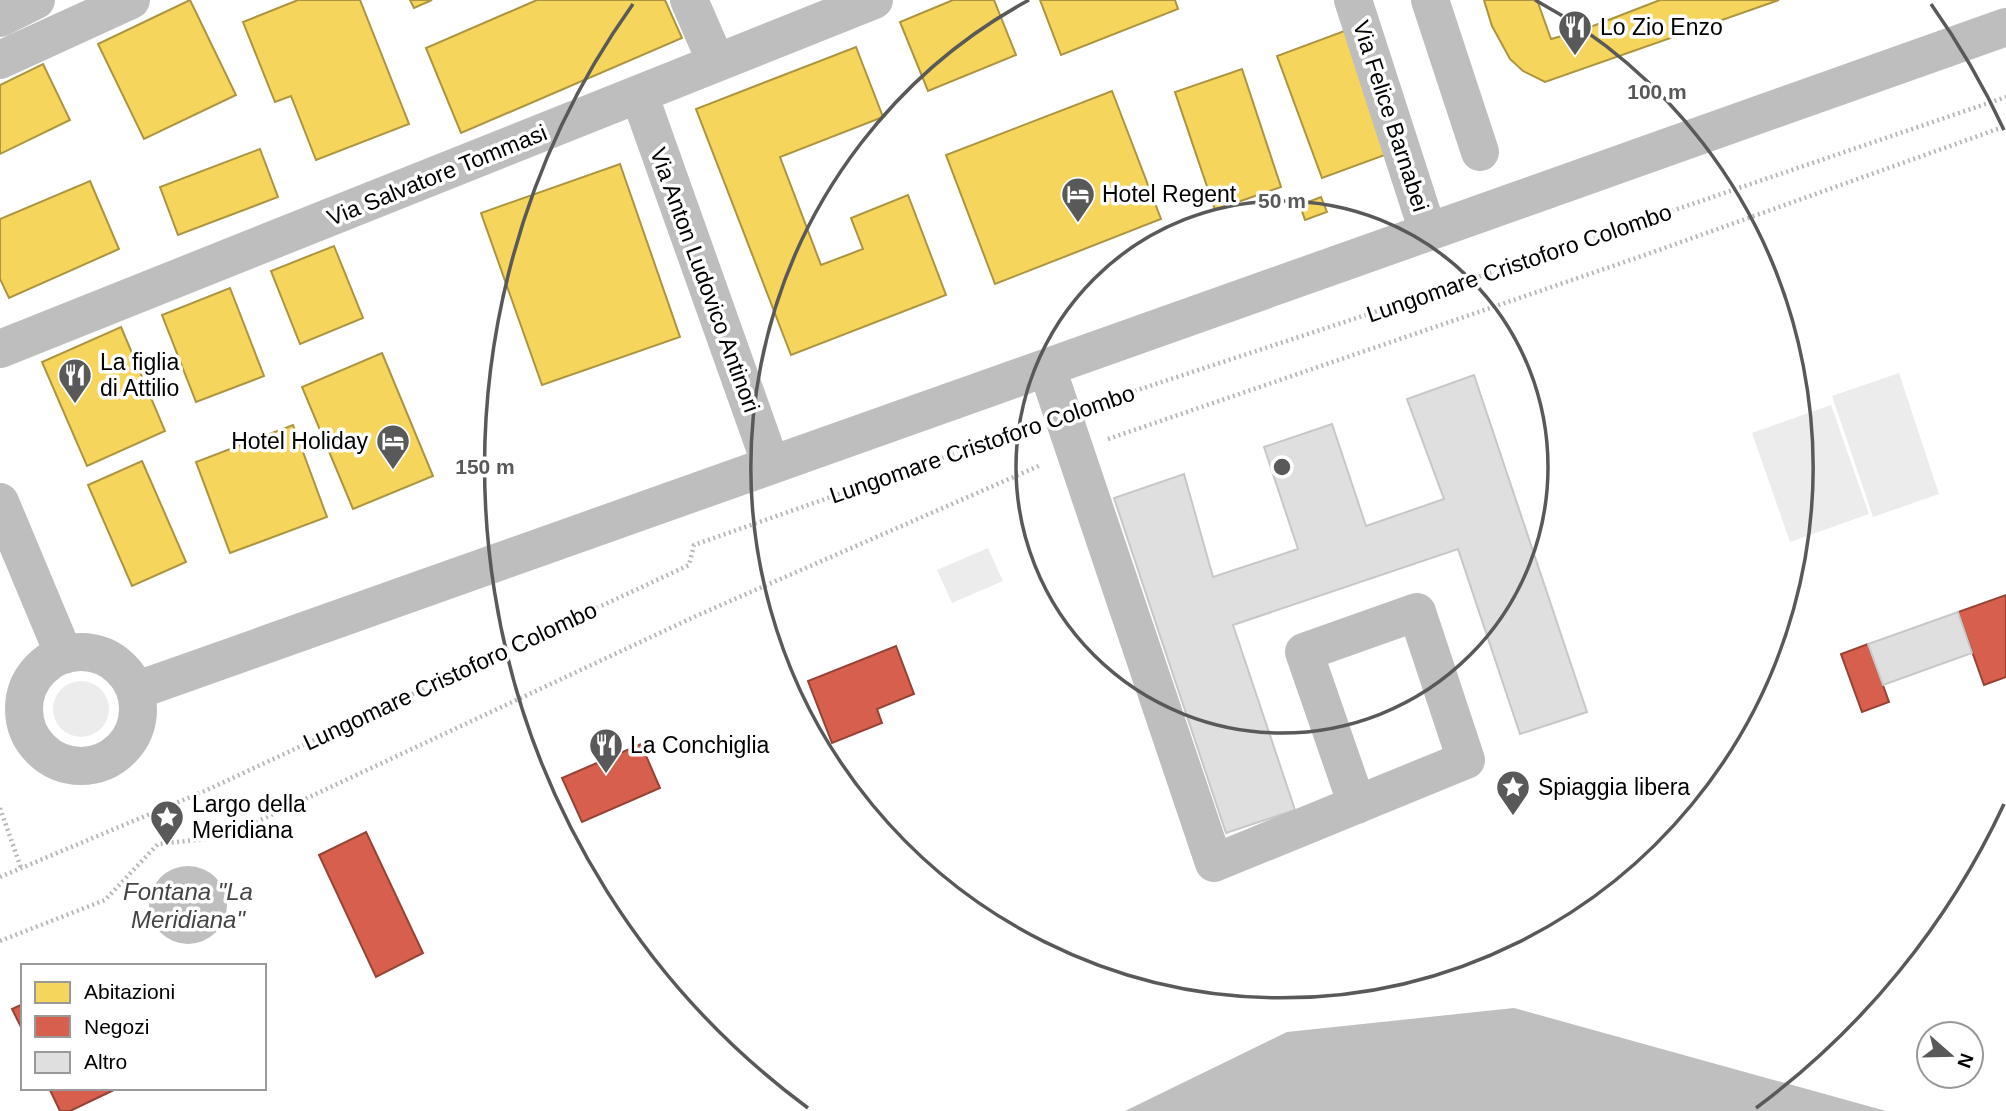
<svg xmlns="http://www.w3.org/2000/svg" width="2006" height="1111" font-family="Arial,sans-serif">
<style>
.green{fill:#ececec}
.water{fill:#bfbfbf}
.homes{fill:#f6d55c;stroke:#ac9540;stroke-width:2}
.shops{fill:#d6604d;stroke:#964336;stroke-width:2}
.building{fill:#dfdfdf;stroke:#c7c7c7;stroke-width:2}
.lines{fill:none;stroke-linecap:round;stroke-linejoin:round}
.path{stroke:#b9b9b9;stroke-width:4.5;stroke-dasharray:2 3.5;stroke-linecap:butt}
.minor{stroke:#bebebe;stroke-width:38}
.ring{fill:none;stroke:#595959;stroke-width:3.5}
.labels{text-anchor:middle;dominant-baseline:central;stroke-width:7;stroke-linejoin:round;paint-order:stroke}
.poi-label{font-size:23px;fill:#000;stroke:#fff;text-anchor:start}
.street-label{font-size:23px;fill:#000;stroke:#fff}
.water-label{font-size:24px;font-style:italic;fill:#444;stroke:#fff}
.centre{fill:#595959;stroke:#fff;stroke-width:3.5}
.ring-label{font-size:21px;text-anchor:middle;font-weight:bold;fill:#595959;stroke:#fff;stroke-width:7;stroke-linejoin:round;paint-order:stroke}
</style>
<rect width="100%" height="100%" fill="#fff"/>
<path class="green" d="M1899,373L1939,494L1873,517L1832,396Z
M1831,405L1869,514L1790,542L1752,433Z
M988,548L1003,581L952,603L937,570Z
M53 709a28 28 0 1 1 56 0a28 28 0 1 1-56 0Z"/>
<path class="water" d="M149 905a39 39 0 1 1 78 0a39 39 0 1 1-78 0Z
M1514,1008L1886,1111H1125L1287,1032Z"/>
<path class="homes" d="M190,0L236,95L144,139L98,44Z
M298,0H360L409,124L316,160L291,96L275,102L243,22Z
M410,0H432L414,8Z
M537,0H665L682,38L461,133L426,48Z
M953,0H994L1016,55L928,91L900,22Z
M1040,0H1175L1178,9L1061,55Z
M1484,0H1537L1551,39L1580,31L1660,0H1779L1545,82L1523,71L1510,59L1492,26Z
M1347,30L1393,152L1322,178L1277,56Z
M856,47L883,117L780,157L821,265L863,249L851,218L908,195L946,295L791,355L696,109Z
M43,64L70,120L0,154V85Z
M1242,69L1281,187L1215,210L1175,92Z
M1112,91L1161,219L995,284L946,155Z
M260,149L278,197L178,235L160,187Z
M620,164L680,337L542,385L481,213Z
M90,181L119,249L9,298L0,279V219Z
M1321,197L1327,212L1305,220L1300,205Z
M334,246L363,318L300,344L271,271Z
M230,288L264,376L196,402L162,315Z
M121,327L165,431L87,466L42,362Z
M382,353L433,476L353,509L302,387Z
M293,425L327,517L230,553L196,462Z
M142,461L186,562L132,586L88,485Z"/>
<path class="shops" d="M2006,595V677L1984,685L1958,612Z
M1868,644L1889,702L1862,712L1841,654Z
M896,646L914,694L877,709L882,723L832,743L808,681Z
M641,744L660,788L582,822L562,778Z
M366,832L423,953L376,977L319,855Z
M23,1004V1031L12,1009Z
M49,1088H118L70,1111H60Z"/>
<path class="building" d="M1474,375L1587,712L1520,734L1458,549L1233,625L1295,810L1226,833L1114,498L1184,474L1213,577L1298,549L1264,447L1332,424L1366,526L1444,499L1407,399Z
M1958,612L1972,653L1883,685L1868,644Z"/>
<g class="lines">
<path class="path" d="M1098,403L1384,309L2006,97
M1108,439L1642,256L2006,126
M0,808L21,868
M0,877L207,790L689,565L694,545L1030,427
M0,941L105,900L158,844L224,837L696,616L1041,465"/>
<path class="minor" d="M689,0L716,62
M1353,0L1428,232
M1430,0L1480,152
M0,18L36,0
M0,60L131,0
M639,94L771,465
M0,349L874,0
M1047,368L1214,863L1466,760L1417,612L1304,652L1357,805
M0,502L64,655
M24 709a57 57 0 1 1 114 0a57 57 0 1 1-114 0Z
M135,691L2006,27"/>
</g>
<g class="ring">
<circle cx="1282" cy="467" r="266"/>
<path d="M1535 0A531 531 0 1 1 1029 0"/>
<path d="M2004 804A797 797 0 0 1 1756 1108M808 1108A797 797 0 0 1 633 4M1931 4A797 797 0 0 1 2004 130"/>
</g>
<defs>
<g id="restaurant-pin" transform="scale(1.75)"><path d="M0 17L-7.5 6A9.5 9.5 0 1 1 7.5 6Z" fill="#595959" stroke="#fff"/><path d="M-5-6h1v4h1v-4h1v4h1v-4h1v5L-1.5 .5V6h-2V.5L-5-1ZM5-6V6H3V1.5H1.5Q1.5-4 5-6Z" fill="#fff"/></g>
<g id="hotel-pin" transform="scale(1.75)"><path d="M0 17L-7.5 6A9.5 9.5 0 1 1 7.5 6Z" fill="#595959" stroke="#fff"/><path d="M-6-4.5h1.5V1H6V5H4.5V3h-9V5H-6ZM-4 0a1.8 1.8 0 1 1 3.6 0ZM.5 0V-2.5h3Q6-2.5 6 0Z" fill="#fff"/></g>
<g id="sight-pin" transform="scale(1.75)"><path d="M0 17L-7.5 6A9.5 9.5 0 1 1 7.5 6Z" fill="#595959" stroke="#fff"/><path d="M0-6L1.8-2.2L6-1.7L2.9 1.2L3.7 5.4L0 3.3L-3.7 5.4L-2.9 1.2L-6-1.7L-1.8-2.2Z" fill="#fff"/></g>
</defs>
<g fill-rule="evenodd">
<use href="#restaurant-pin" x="1575" y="27"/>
<use href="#hotel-pin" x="1078" y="194"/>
<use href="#restaurant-pin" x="75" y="375"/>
<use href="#hotel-pin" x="393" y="441"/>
<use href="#restaurant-pin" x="606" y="745"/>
<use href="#sight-pin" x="1513" y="787"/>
<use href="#sight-pin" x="167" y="817"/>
</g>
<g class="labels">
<g class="poi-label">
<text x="1600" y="27">Lo Zio Enzo</text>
<text x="1102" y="194">Hotel Regent</text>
<text x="100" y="362">La figlia<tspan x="100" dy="26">di Attilio</tspan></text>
<text x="368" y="441" text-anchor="end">Hotel Holiday</text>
<text x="630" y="745">La Conchiglia</text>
<text x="1538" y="787">Spiaggia libera</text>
<text x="192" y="804">Largo della<tspan x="192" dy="26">Meridiana</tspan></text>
</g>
<g class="street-label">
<text transform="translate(1391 116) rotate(72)">Via Felice Barnabei</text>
<text transform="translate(437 175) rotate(-22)">Via Salvatore Tommasi</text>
<text transform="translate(1519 263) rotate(-19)">Lungomare Cristoforo Colombo</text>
<text transform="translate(705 280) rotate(70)">Via Anton Ludovico Antinori</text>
<text transform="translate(982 444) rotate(-19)">Lungomare Cristoforo Colombo</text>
<text transform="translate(450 676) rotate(-25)">Lungomare Cristoforo Colombo</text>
</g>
<g class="water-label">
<text x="188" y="891">Fontana "La<tspan x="188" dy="28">Meridiana"</tspan></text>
</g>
</g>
<circle cx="1282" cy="467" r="10" class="centre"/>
<g class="ring-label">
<text x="1657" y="99">100 m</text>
<text x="1282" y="208">50 m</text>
<text x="485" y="474">150 m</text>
</g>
<rect x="21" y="964" width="245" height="126" fill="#ffffff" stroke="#999999" stroke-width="2"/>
<rect x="35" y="982" width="35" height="21" fill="#f6d55c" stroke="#999999" stroke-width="2"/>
<text x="84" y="999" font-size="21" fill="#000000">Abitazioni</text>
<rect x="35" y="1016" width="35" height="21" fill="#d6604d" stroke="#999999" stroke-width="2"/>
<text x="84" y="1034" font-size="21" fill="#000000">Negozi</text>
<rect x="35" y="1052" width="35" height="21" fill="#dfdfdf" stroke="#999999" stroke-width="2"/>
<text x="84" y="1069" font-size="21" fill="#000000">Altro</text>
<g transform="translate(1950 1055) rotate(110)"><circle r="33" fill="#ffffff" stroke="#999999" stroke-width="2"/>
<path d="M0-5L12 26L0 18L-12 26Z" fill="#595959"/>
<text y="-10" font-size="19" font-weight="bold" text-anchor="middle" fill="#000000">N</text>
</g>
</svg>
